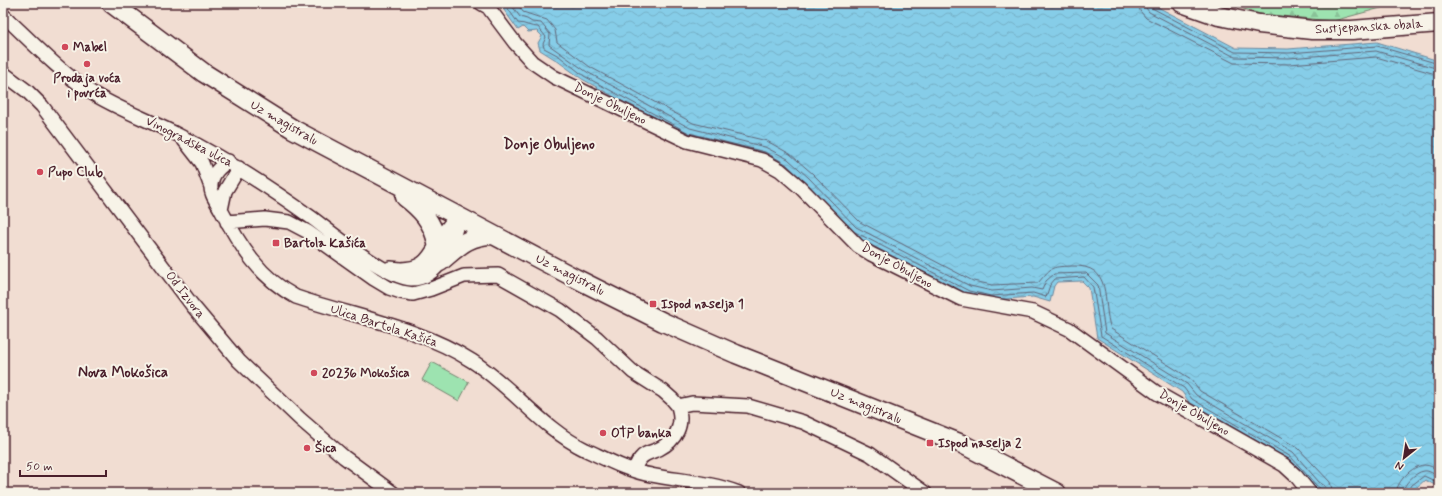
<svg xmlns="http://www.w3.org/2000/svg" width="1442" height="496" font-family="Mynerve,sans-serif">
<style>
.forest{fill:url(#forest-firs);stroke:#74816e}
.pitch{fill:#9de3b0;stroke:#74816e}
.water{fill:url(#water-waves);stroke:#6e879c}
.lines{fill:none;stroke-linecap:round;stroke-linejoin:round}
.shore{stroke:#626577;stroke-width:1}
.street-casing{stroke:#4a1f2b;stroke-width:16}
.secondary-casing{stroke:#4a1f2b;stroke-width:21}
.street{stroke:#f7f3e8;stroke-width:13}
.secondary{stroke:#f7f3e8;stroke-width:18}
.poi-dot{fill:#d1495b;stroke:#f7f3e8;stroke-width:1.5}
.labels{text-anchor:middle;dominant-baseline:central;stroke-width:4;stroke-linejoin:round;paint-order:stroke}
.street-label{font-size:13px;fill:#4a1f2b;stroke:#f7f3e8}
.poi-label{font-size:13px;font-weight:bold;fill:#4a1f2b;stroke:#f7f3e8;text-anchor:start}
.quarter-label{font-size:15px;font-weight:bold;fill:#4a1f2b;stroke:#f7f3e8}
</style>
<defs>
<pattern id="forest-firs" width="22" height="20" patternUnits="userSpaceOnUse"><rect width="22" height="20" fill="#9de3b0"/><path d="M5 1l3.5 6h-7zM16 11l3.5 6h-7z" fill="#89c298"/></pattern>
<pattern id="water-waves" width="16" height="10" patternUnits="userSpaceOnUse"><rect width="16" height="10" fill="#86cde8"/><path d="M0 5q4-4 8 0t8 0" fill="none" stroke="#75b0c7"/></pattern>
</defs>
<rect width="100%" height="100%" fill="#f1ddd2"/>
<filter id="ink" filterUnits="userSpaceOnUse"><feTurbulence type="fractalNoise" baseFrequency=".025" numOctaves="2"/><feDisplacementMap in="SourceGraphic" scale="8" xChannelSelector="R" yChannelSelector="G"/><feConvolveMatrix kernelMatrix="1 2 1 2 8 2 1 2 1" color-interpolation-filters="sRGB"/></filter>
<g filter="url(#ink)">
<path class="forest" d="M1225,3H1399L1333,21L1260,14Z"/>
<path class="pitch" d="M432,362L469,382L459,401L422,380Z"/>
<path class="water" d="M499,3H1150L1236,48L1288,49L1377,42L1439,61V487L1425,480L1410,493H1321L1313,489L1289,460L1189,402L1182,392L1097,338L1089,288L1082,281L1057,282L1054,286L1050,302L1033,297L991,300L968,295L851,235L783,167L687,137L582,79L556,60L540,50L538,43L542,36L537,31L528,32L523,27L518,30Z"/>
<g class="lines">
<path class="shore" d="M504,3L518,23C525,23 530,27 538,27L546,37L543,44L544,48L559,56L584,76L689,133L765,152L786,164L811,188
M510,3L520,17L527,19L532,22L541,23L550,34L549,45L587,72L690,128L765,147L788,159L809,178L856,227L970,286L992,291L1032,288L1042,290L1046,281L1054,274L1086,273L1098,285L1105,333L1187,384L1196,395L1293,452L1319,482L1325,486L1327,493
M517,3L523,12L547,20L555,30L557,42L590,67L693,123L767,141L790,154L813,174L860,222L973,281L992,285L1038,283C1052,267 1049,267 1071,266C1115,264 1101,302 1111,329L1191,379L1200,391L1298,448L1330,482L1333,493
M1139,3L1140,11L1146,18L1234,63L1289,64L1376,57L1439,75
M1145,3L1146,8L1149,12L1235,57L1289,58L1376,51L1439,69
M1150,3L1152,8L1235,52L1289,53L1377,46L1439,64
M855,232L969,291L991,296L1033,293L1046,297L1050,285L1055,279L1084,277L1093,287L1101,336L1184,388L1192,399L1291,457L1316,485L1321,489L1322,493
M1396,493C1397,481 1412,466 1424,465C1430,465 1434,468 1439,470
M1402,493C1403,485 1415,472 1424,471C1429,470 1435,475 1439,477
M1407,493L1412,485L1424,476L1439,483"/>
<g class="street-casing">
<path id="street" d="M481,3L488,7L515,43L532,62L554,77L687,141L762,160L780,170L801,188L858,246L871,254L961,299L1033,312L1069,329L1157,393L1284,465L1296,476L1310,493
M3,15C31,41 57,69 89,91C117,109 149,120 178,135C226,159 269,187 312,218C332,233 388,279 411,279C440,279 455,241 458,217
M3,73L27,91L42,106L192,305L239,361L300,419L344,457L393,493
M184,140L202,163L211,187
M228,161C220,167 212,173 211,185C210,194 217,202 221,210C240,246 260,278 296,297C355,317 419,327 472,361C513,387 541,428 586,450C606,459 628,471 651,475C681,481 710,482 739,493
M221,210L225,191L239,168
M227,222L265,219L289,222L308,232L374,279L389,288L401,292L413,294L431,289L464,276L498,275L560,310L597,338L633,372L663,391L672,399L678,406
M390,268C439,275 428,240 458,217
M634,470C636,467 637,462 640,459C644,453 652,452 659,449C676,440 684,425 678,406L692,403L748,406L803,422L870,454L925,493"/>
</g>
<g class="secondary-casing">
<path id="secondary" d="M111,3L204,73L293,129L575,278L663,322L736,354L962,444L1057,493
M1182,3L1219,16L1259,24L1312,30H1352L1439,23
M405,197C421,209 433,222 437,243
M440,262C458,247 468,235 493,235"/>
</g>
<use href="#street" class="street"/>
<use href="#secondary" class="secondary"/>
</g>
</g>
<g class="poi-dot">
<circle cx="65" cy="47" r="4"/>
<circle cx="87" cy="64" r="4"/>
<circle cx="40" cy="172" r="4"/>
<rect x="272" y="239" width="8" height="8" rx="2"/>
<rect x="649" y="300" width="8" height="8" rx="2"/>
<circle cx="314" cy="373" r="4"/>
<circle cx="603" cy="433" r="4"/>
<rect x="926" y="439" width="8" height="8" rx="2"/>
<circle cx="307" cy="448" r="4"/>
</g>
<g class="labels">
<g class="street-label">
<text transform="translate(1369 27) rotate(-3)">Sustjepanska obala</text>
<text transform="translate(610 104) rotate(26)">Donje Obuljeno</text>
<text transform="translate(284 123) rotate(30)">Uz magistralu</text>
<text transform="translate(189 142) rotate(27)">Vinogradska ulica</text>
<text transform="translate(897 266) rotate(29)">Donje Obuljeno</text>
<text transform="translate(570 275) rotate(27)">Uz magistralu</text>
<text transform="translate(185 295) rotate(52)">Od Izvora</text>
<text transform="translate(384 326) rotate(18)">Ulica Bartola Kašića</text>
<text transform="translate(866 406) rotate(22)">Uz magistralu</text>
<text transform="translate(1194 413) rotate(30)">Donje Obuljeno</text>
</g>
<g class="poi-label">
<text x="73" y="47">Mabel</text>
<text x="87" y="78" text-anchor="middle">Prodaja voća<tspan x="87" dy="15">i povrća</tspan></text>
<text x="48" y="172">Pupo Club</text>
<text x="284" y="243">Bartola Kašića</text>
<text x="661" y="304">Ispod naselja 1</text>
<text x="322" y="373">20236 Mokošica</text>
<text x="611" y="433">OTP banka</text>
<text x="938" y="443">Ispod naselja 2</text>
<text x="315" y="448">Šica</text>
</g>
<g class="quarter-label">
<text x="549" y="145">Donje Obuljeno</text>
<text x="123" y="373">Nova Mokošica</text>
</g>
</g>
<rect width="1442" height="496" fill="none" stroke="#f7f3e8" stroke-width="16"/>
<rect x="8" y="8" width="1426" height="480" fill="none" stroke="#4a1f2b" stroke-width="1.5" filter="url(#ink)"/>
<g transform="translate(1404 458) rotate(210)" stroke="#f7f3e8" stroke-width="3" paint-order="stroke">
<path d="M0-3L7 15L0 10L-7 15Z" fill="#4a1f2b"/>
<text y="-6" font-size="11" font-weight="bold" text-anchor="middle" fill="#4a1f2b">N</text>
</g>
<path d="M20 470v6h86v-6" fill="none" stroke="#4a1f2b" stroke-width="2"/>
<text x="26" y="470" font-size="12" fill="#4a1f2b" stroke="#f7f3e8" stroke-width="3" paint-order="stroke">50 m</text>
</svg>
